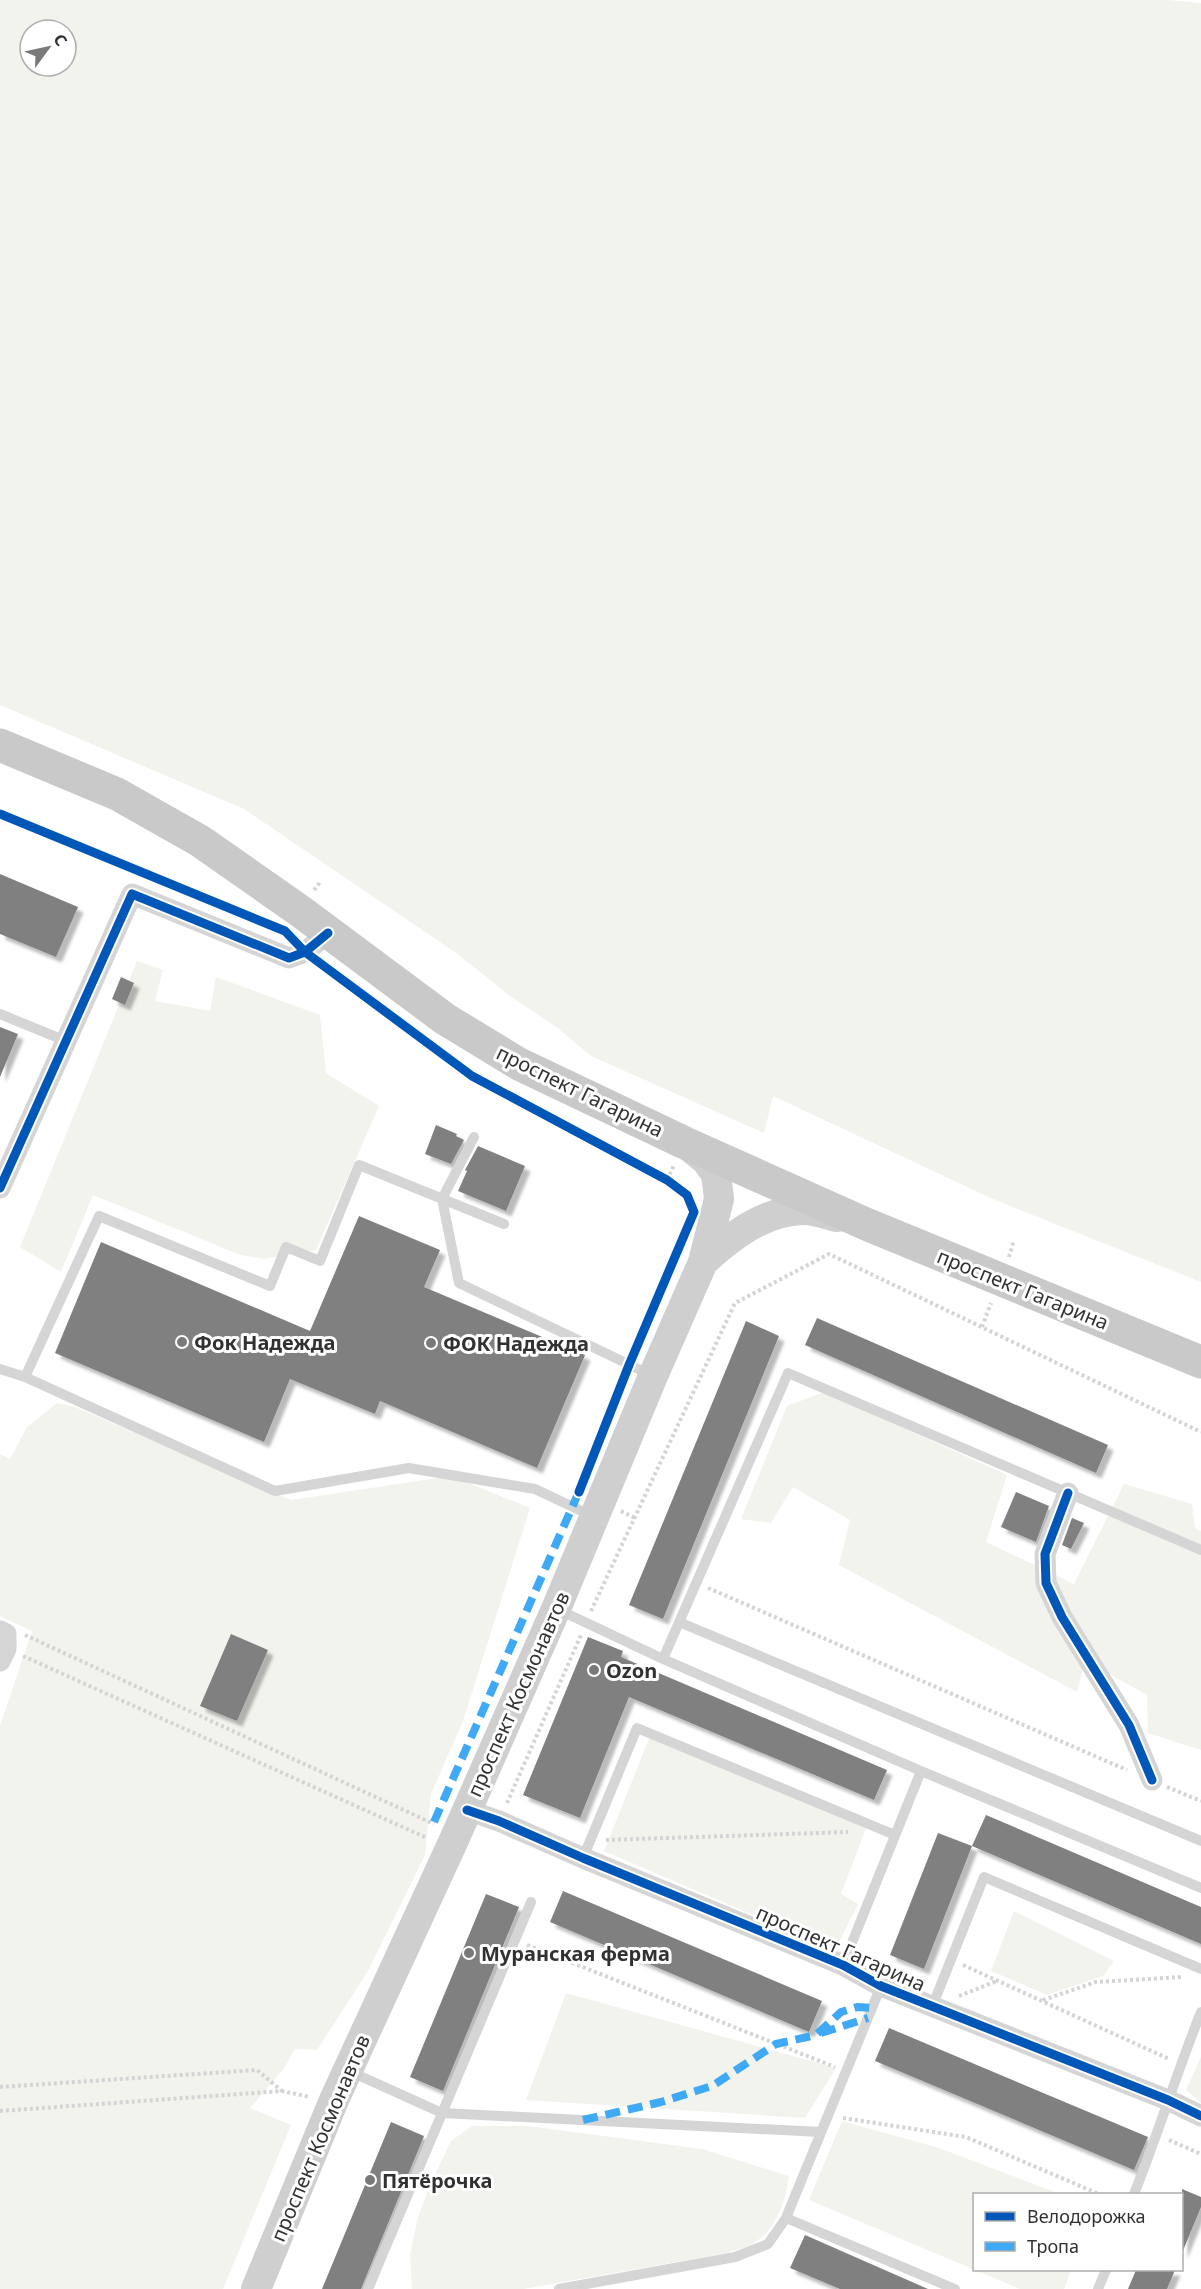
<svg xmlns="http://www.w3.org/2000/svg" width="1201" height="2289" font-family="'Noto Sans',sans-serif">
<style>
.green{fill:#f1f3ec;fill-rule:evenodd}
.building{fill:#808080;filter:url(#shadow)}
.lines{fill:none;stroke-linecap:round;stroke-linejoin:round}
.path{stroke:#d4d4d4;stroke-width:4;stroke-dasharray:3 3;stroke-linecap:butt}
.lane{stroke:#d5d5d5;stroke-width:10}
.street{stroke:#d5d5d5;stroke-width:21}
.secondary{stroke:#cfcfcf;stroke-width:30}
.primary{stroke:#c9c9c9;stroke-width:33}
.quiet{stroke:#3fa9f5;stroke-width:8;stroke-dasharray:15 8;stroke-linecap:butt}
.cycleway-casing{stroke:#fff;stroke-width:13}
.cycleway{stroke:#0057b8;stroke-width:9}
.poi-dot{fill:#797979;stroke:#fff;stroke-width:2}
.labels{text-anchor:middle;dominant-baseline:central;stroke-width:6;stroke-linejoin:round;paint-order:stroke}
.street-label{font-size:20px;fill:#313131;stroke:#fff}
.poi-label{font-size:20px;font-weight:bold;fill:#313131;stroke:#fff;text-anchor:start}
</style>
<defs>
<filter id="shadow"><feDropShadow dx="5.5" dy="5.5" stdDeviation="1.5" flood-color="#0004"/></filter>
</defs>
<rect width="100%" height="100%" fill="#fff"/>
<path class="green" d="M0,0H1169L1201,3V1282L993,1199L773,1096L764,1133L591,1056L555,1026L510,996L459,955L244,809L0,705ZM30,30H66V66H30Z
M137,961L163,970L155,1001L210,1011L216,977L320,1015L326,1073L379,1106L316,1250L264,1259L241,1255L93,1195L61,1272L20,1247Z
M824,1392L1007,1475L986,1542L1074,1584L1124,1484L1192,1504L1195,1528L1201,1531V1750L1148,1733L1147,1695L1085,1660L1077,1692L839,1565L850,1520L793,1487L771,1523L741,1519L787,1406Z
M57,1403L75,1407L291,1500L451,1476L530,1508L463,1721L431,1794L425,1855L368,1971L317,2050L295,2049L282,2071L250,2108L291,2125L223,2289H0V1726L32,1631L0,1616V1454L10,1459L27,1427Z
M650,1736L866,1828L841,1894L858,1904L835,1950L604,1851Z
M1014,1911L1114,1961L1103,1976L1047,1995L991,1971Z
M566,1993L836,2068L805,2118L526,2100Z
M1201,2057V2103L1186,2090Z
M842,2121L939,2148L1060,2194H974V2270H1071L1064,2289H1020L809,2200Z
M472,2126H528L702,2149L789,2176C785,2202 777,2230 752,2244C744,2249 731,2251 721,2254L523,2289H412L410,2255L417,2221L429,2187L451,2141Z"/>
<path class="building" d="M0,874L78,907L56,957L0,934Z
M121,977L134,983L125,1005L112,999Z
M0,1027L18,1034L0,1077Z
M436,1125L457,1134L456,1136L464,1140L451,1164L425,1154Z
M478,1146L525,1166L506,1211L458,1191L467,1171L465,1170Z
M359,1216L440,1250L424,1287L585,1355L537,1468L380,1401L375,1414L290,1379L264,1442L55,1353L101,1242L310,1331Z
M817,1318L1108,1445L1096,1473L805,1345Z
M746,1321L779,1336L663,1619L629,1605Z
M1016,1492L1049,1506L1036,1542L1001,1527Z
M1072,1518L1084,1523L1071,1549L1062,1545Z
M231,1634L268,1650L237,1721L200,1706Z
M588,1637L623,1651L621,1657L887,1770L874,1800L629,1697L580,1818L523,1795Z
M986,1815L1201,1907V1944L972,1846Z
M938,1833L972,1846L924,1969L890,1955Z
M563,1891L822,2001L809,2032L550,1922Z
M486,1894L519,1907L443,2091L410,2077Z
M889,2028L1148,2137L1134,2170L875,2061Z
M391,2122L424,2136L361,2289H322Z
M1182,2189L1201,2197V2207L1182,2253Z
M805,2235L928,2289H840L790,2268Z
M1136,2270H1175L1167,2289H1128Z"/>
<g class="lines">
<path class="path" d="M314,890L321,881
M667,1180L674,1165
M1009,1257L1014,1240
M982,1327L991,1303
M621,1511L635,1518
M708,1588L1127,1770
M591,1611L735,1303L829,1254L1201,1432
M25,1635L434,1824
M23,1656L427,1838
M1167,1787L1201,1801
M507,1803L581,1635
M606,1840L848,1832
M527,1945L835,2067
M963,1965L1169,2059
M959,1996L997,1981
M1043,2000L1096,1982L1182,1977
M0,2087L257,2070L282,2091
M0,2111L282,2091L310,2097
M843,2118L966,2137L1099,2194
M1169,2140L1201,2154"/>
<path class="lane" d="M0,1014L66,1041
M474,1137L442,1199L459,1283L651,1375
M0,1369L25,1377L275,1491L409,1468L535,1489L592,1516
M25,1377L99,1216L270,1286L286,1247L320,1261L359,1165L504,1224
M557,1609L663,1659L921,1771L843,1965
M679,1622L1201,1841
M663,1659L788,1373L1201,1550
M921,1771L1201,1888
M583,1858L637,1728L895,1835
M932,2007L984,1877L1201,1969
M349,2071L442,2113L821,2132
M1134,2194C1158,2134 1177,2072 1201,2012
M786,2218L955,2289
M368,2289L531,1902
M559,2289L735,2257L768,2244L786,2218L881,1986
M1098,2289L1106,2270"/>
<path class="street" d="M0,1188L132,894L289,958L305,952L328,933
M1068,1493L1045,1554L1046,1583L1062,1617L1129,1725L1152,1780
M0,1631L6,1634V1649L0,1661
M467,1810L499,1821L583,1858L843,1965L881,1986L1168,2100L1201,2116"/>
<path class="secondary" d="M703,1262C731,1236 765,1210 805,1210C815,1210 827,1215 837,1217
M256,2289L334,2100L453,1842L556,1609L653,1376L703,1262L719,1199L716,1174L706,1160L690,1147"/>
<path class="primary" d="M0,745L117,794L200,841L300,911L445,1019L519,1064L685,1143L866,1224L1201,1362"/>
<path class="quiet" d="M434,1822L581,1487
M821,2033L868,2018
M583,2120L661,2102L712,2086L776,2044L816,2035L841,2012L857,2007L872,2008"/>
<g class="cycleway-casing">
<path id="cycleway" d="M0,814L285,931L305,952L472,1076L667,1180L687,1195L694,1212L629,1365L579,1492
M0,1188L132,894L289,958L305,952L328,933
M1068,1493L1045,1554L1046,1583L1062,1617L1129,1725L1152,1780
M467,1810L499,1821L583,1858L843,1965L881,1986L1168,2100L1201,2116"/>
</g>
<use href="#cycleway" class="cycleway"/>
</g>
<g class="poi-dot">
<circle cx="182" cy="1342" r="6"/>
<circle cx="431" cy="1343" r="6"/>
<circle cx="594" cy="1670" r="6"/>
<circle cx="469" cy="1953" r="6"/>
<circle cx="370" cy="2180" r="6"/>
</g>
<g class="labels">
<g class="street-label">
<text transform="translate(580 1091) rotate(26)">проспект Гагарина</text>
<text transform="translate(1023 1289) rotate(22)">проспект Гагарина</text>
<text transform="translate(518 1694) rotate(-66)">проспект Космонавтов</text>
<text transform="translate(841 1948) rotate(24)">проспект Гагарина</text>
<text transform="translate(320 2138) rotate(-67)">проспект Космонавтов</text>
</g>
<g class="poi-label">
<text x="194" y="1342">Фок Надежда</text>
<text x="443" y="1343">ФОК Надежда</text>
<text x="606" y="1670">Ozon</text>
<text x="481" y="1953">Муранская ферма</text>
<text x="382" y="2180">Пятёрочка</text>
</g>
</g>
<rect x="973" y="2193" width="210" height="78" fill="#ffffff" stroke="#adadad" stroke-width="1.5"/>
<rect x="985" y="2212" width="30" height="9" fill="#0057b8" stroke="#adadad" stroke-width="1.5"/>
<text x="1027" y="2223" font-size="18" fill="#313131">Велодорожка</text>
<rect x="985" y="2242" width="30" height="9" fill="#3fa9f5" stroke="#adadad" stroke-width="1.5"/>
<text x="1027" y="2253" font-size="18" fill="#313131">Тропа</text>
<g transform="translate(48 48) rotate(57)"><circle r="28" fill="#ffffff" stroke="#adadad" stroke-width="1.5"/>
<path d="M0-4.5L10 22L0 15L-10 22Z" fill="#797979"/>
<text y="-9" font-size="16" font-weight="bold" text-anchor="middle" fill="#313131">С</text>
</g>
</svg>
